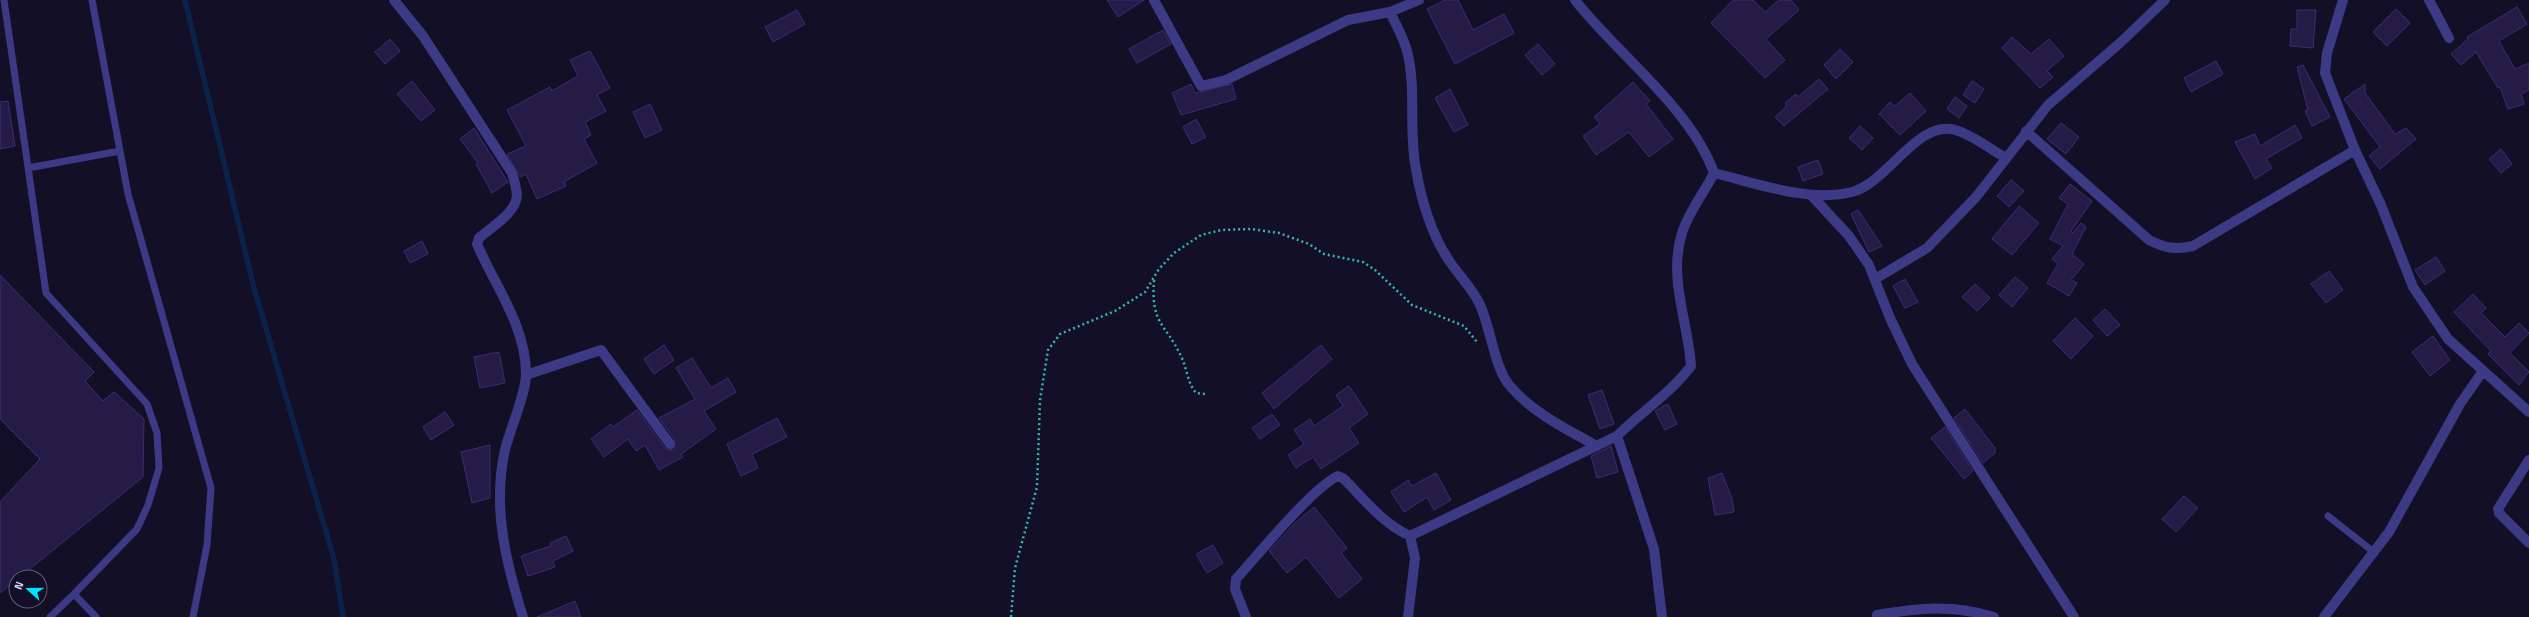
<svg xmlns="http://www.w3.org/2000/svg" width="2529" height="617" font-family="'Titillium Web',sans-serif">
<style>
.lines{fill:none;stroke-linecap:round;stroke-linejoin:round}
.stream{stroke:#0c2248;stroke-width:5.5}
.building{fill:#241b47;stroke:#3b2d73}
.path{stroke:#2fb8b0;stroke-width:2.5;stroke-dasharray:2 3;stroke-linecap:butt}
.lane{stroke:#3d3a85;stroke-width:7}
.street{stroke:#3d3a85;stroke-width:10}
</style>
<rect width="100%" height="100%" fill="#130f26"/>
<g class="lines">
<path class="stream" d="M185,0L254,288L334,559L343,617"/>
</g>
<path class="building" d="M1107,0H1144L1118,17Z
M1445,0H1458L1473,30L1504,14L1514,33L1455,64L1427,9Z
M1733,0H1753L1765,12L1779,0H1791L1799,10L1766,39L1785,60L1765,78L1711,23Z
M2517,7L2527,24L2499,41L2515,69L2529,63V90L2521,94L2524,104L2508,109L2500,87L2498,88L2476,52L2461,65L2451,54L2468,39L2467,37Z
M2396,9L2410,23L2387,46L2373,32Z
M797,10L805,24L773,42L765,27Z
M2297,10H2316L2313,48L2290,46L2291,29H2297Z
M1163,30L1171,44L1137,63L1129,49Z
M2012,37L2031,54L2049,39L2064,56L2047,71L2053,77L2040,88L2002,48Z
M390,39L400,51L385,64L375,52Z
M1538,44L1555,64L1542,75L1525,55Z
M1840,49L1853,62L1836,79L1824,65Z
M590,51L610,88L597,95L606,111L585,122L591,135L584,139L597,163L564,182L566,186L537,199L526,174L520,177L507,154L526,146L507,110L550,87L552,91L578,76L570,60Z
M2216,61L2223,74L2191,92L2184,78Z
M2303,65L2330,117L2312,126L2305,111L2308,110L2297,67Z
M1819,79L1828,89L1784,126L1775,117L1787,106L1785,103L1796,94L1798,97Z
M412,81L435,110L421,121L397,94Z
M1972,81L1984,89L1975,103L1963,95Z
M1633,82L1650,101L1646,104L1673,139L1649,157L1629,132L1596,155L1583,136L1600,124L1594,117Z
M1191,84L1195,93L1232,84L1236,99L1181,115L1172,93Z
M2365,84V93L2395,134L2406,128L2416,139L2380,169L2369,156L2380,147L2344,99Z
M1450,89L1468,125L1454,132L1435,98Z
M1910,93L1926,111L1900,135L1879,114L1890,102L1895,106Z
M1955,97L1967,106L1959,118L1947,109Z
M8,101L15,146L0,149V102Z
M650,104L662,130L645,138L633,112Z
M1196,119L1206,137L1192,144L1183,127Z
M2061,123L2079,137L2066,154L2047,139Z
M2295,125L2302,138L2266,159L2272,168L2255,179L2235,142L2255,134L2260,146Z
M1860,126L1873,138L1862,150L1849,138Z
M474,128L508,182L492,193L476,164L478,163L460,139Z
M2501,149L2512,164L2501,173L2489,159Z
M1818,160L1823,174L1803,181L1798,167Z
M2011,180L2024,191L2009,207L1997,196Z
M2070,184L2092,201L2071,231L2073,233L2081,223L2086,227L2072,254L2084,264L2071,280L2077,283L2069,296L2047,283L2058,264L2052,259L2063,246L2050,239L2068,204L2059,198Z
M2019,206L2039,223L2012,255L1992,239Z
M1858,210L1882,246L1869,252L1851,214Z
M422,241L428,254L410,263L404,251Z
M2436,257L2445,271L2425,285L2415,270Z
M2329,271L2343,290L2326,303L2311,284Z
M0,275L94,372L85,381L103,401L114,392L144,419L143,477L20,577H16V580L0,593V502L40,459L0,419Z
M2015,277L2028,288L2012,307L1999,295Z
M1905,279L1918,302L1905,308L1893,286Z
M1975,284L1990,298L1977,311L1962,297Z
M2473,294L2486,308L2481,313L2505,337L2519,323L2529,333L2510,353L2529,372L2519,385L2488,354L2491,351L2454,312Z
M2105,309L2120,325L2107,336L2093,320Z
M2075,318L2093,336L2071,359L2053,341Z
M2433,336L2450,360L2430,376L2412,352Z
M664,345L674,360L654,374L644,359Z
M1321,345L1332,359L1274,409L1262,393Z
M499,352L505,383L480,388L474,357Z
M692,358L711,388L728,378L736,392L704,411L716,429L681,454L683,457L659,470L645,445L636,451L628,439L604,457L591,439L611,424L613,427L637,410L665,448L670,450L674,449L675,440L659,418L695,399L676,368Z
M1349,386L1368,414L1349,428L1359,443L1321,469L1313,457L1296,468L1288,455L1304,444L1294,430L1310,419L1314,426L1343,406L1336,395Z
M1602,390L1614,424L1600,429L1588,395Z
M1668,404L1677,424L1665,430L1655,411Z
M1965,409L1995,448V453L1983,463L1954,418Z
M445,412L454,425L431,440L423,427Z
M1272,414L1280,425L1260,439L1252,428Z
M777,418L787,437L752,454L758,468L741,476L727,444Z
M1945,427L1973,471L1964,479L1931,438Z
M490,445V498L472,503L461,452Z
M1611,446L1618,472L1597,478L1591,456Z
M1436,473L1451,500L1434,510L1427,497L1404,512L1391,492L1408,480L1412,486Z
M1722,473L1732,499L1734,512L1715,515L1708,478Z
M2184,496L2198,508L2176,532L2162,519Z
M1314,507L1347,548L1341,553L1362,579L1339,598L1306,557L1287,573L1269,551L1295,523Z
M566,536L573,551L553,561L555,567L528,576L521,556L551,546L550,543Z
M1213,545L1223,563L1207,573L1196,554Z
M575,601L581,617H537Z"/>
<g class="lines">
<path class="path" d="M1154,280C1151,325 1164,321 1181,356C1187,368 1187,382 1196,393L1206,394
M1011,617L1015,568L1037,487L1040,400L1048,350L1060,334L1115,311L1145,292L1159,269L1174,253L1201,235L1221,230L1251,229L1279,233L1309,244L1324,254L1363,262L1375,270L1412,305L1464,326L1477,342"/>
<path class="lane" d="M4,0L46,293L147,404L157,433L159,468L148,505L137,529L74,594L96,617
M92,0L128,194L211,488L207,545L193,617
M28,168L120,151
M2328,516L2375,553
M50,617L74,594"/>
<path class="street" d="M394,0L423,36L512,173C514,179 516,187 517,194C517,213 491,227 479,238L477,244C495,286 526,326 526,374C526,394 510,429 505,450C492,507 506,563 523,617
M1154,0L1201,86L1226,80L1348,20L1390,12L1419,0
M2343,0L2327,53L2325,73L2355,150L2381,205L2413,287L2448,339L2529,412
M2429,0L2449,38
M1390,12C1396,25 1404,38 1407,51C1417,89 1408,130 1416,169C1421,200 1432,236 1450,262C1461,278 1474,290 1481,307C1491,331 1495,369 1510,386C1533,413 1566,429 1597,446
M2026,131L2149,240C2165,248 2175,250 2193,246L2355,150
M1714,173C1756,183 1809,203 1852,192C1887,183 1918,119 1955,130C1973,135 1990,149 2006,158
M1812,196L1849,236L1869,265L1890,318L1912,364L2074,617
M1875,279L1927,248L1976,197L2048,105L2120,43L2165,0
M526,375L601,350L670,444
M1617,436L1654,549L1662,617
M2529,460L2498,509L2499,513L2529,543
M1877,615C1919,608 1952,604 1994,617
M1246,617L1235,589L1236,579C1258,555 1313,487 1338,476L1344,479C1364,499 1383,524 1410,536L1617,436C1641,412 1671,393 1691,366C1688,321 1668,278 1682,233C1689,211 1704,193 1714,173C1690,107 1617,54 1575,0
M1408,617L1415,558L1410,536
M2324,617L2389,532L2460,404L2483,371"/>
</g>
<g transform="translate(28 589) rotate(291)"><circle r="19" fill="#130f26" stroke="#625e7d"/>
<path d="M0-3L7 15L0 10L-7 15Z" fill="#00e5ff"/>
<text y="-6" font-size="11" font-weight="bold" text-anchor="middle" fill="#d9d4ff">N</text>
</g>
</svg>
